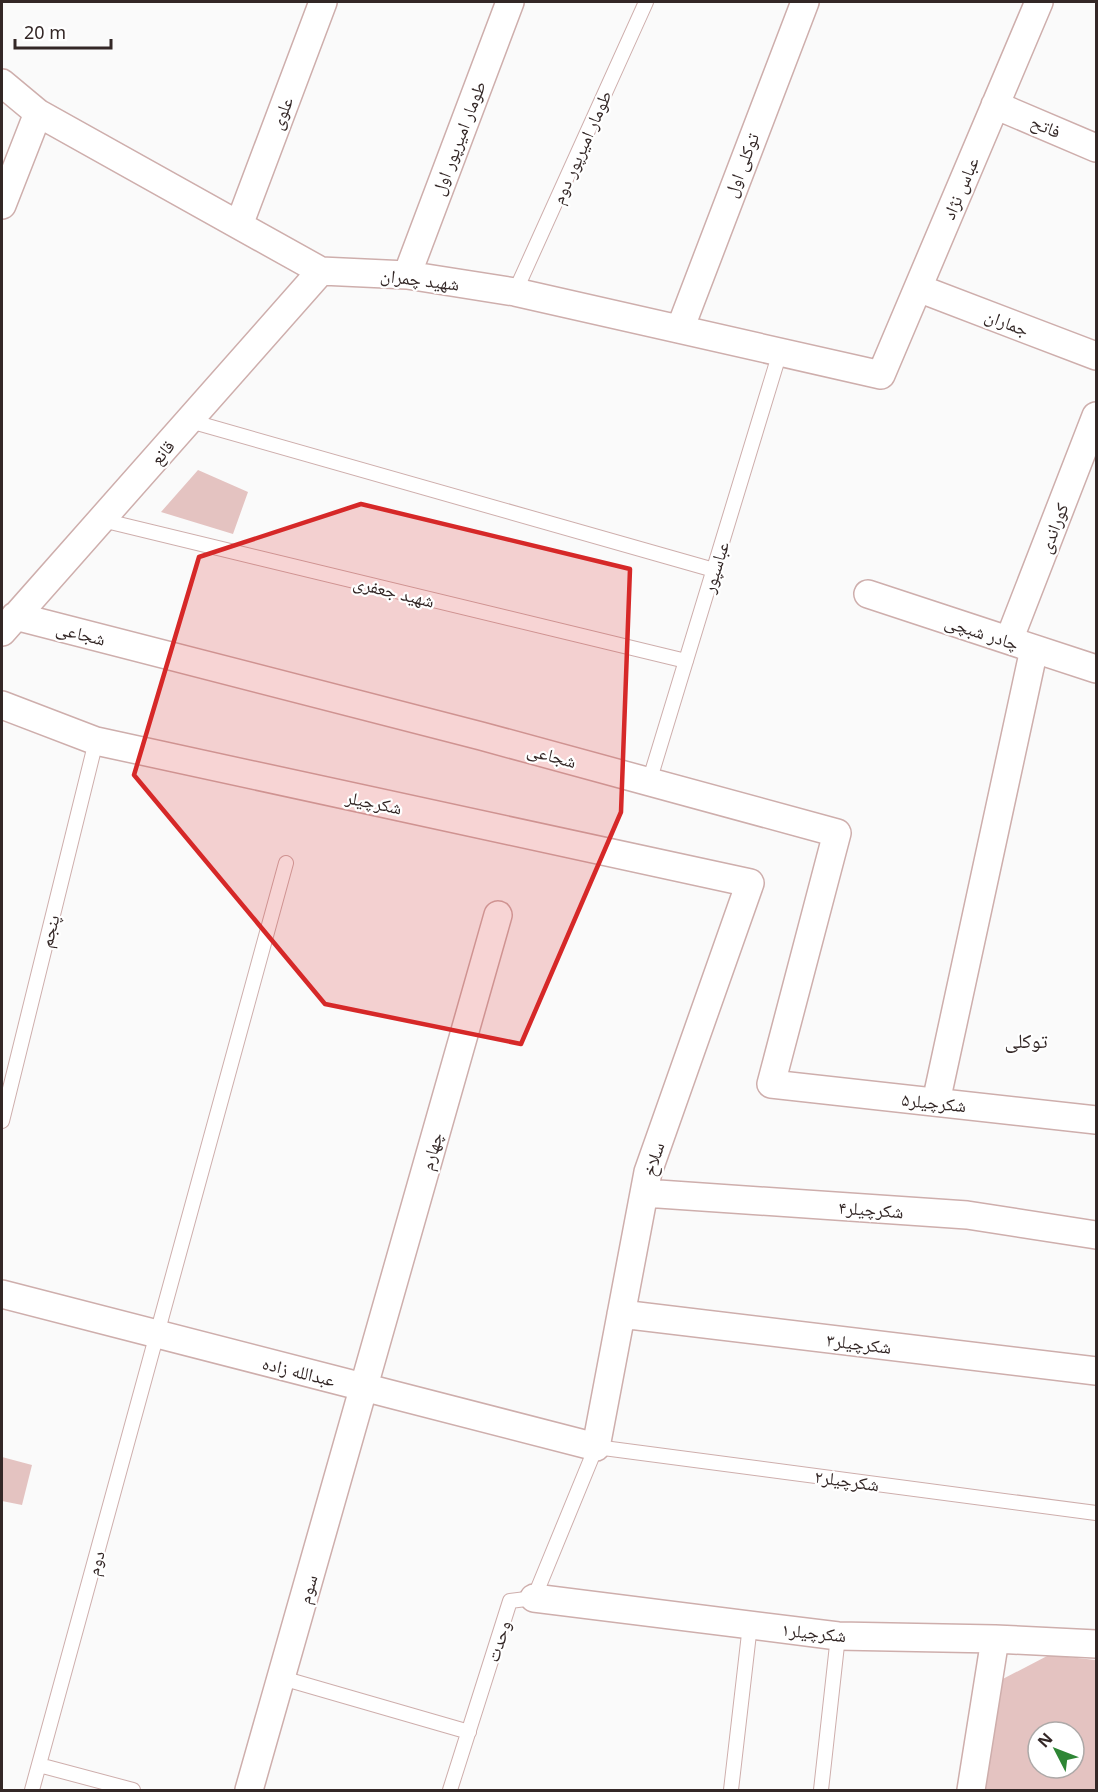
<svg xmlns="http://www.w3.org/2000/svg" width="1098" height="1792" font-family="'Noto Sans','Noto Naskh Arabic',sans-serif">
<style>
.building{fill:#e4c3c1;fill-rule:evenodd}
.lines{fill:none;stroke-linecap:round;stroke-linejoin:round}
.lane-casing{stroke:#ceaeac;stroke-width:16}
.street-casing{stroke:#ceaeac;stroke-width:30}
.lane{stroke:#fff;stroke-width:14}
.street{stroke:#fff;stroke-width:27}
.marked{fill:#d62828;fill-opacity:0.2;stroke:#d62828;stroke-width:4.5;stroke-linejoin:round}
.labels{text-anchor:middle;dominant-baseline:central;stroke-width:4.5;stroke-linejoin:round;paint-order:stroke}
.street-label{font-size:18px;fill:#332726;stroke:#fff}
.neighbourhood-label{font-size:20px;fill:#332726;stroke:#fff}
</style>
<rect width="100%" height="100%" fill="#fafafa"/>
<path class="building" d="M198,470L248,492L233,534L161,512Z
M2,1457L32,1465L22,1505L2,1501Z
M1049,1655L1096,1660V1790H984L997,1682ZM1038,1732H1074V1768H1038Z"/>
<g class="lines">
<g class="lane-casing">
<path id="lane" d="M515,292L646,2
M190,421L714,570
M102,520L686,661
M649,782L780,352
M2,1121L96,741
M282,1678L469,1732
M39,1765L133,1790
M32,1790L286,863
M450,1790L510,1601L534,1598L596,1447L1096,1513
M731,1790L750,1625
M821,1790L838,1636"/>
</g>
<g class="street-casing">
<path id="street" d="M2,83L38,113L321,271L407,275L515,292L881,375L1039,2
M995,105L1096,148
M2,205L38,113
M239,225L323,2
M407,275L510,2
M918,288L1096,356
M680,329L805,2
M868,594L1096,669
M15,616L481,736L837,833L771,1084L1096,1120
M2,632L321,271
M1009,640L1096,416
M2,705L96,741L750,883L648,1172L596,1447L2,1294
M936,1102L1034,649
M644,1193L967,1215L1096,1235
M621,1314L1096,1371
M534,1598L838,1636L995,1639L1096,1644
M249,1790L498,915
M971,1790L995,1639"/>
</g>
<use href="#lane" class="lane"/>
<use href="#street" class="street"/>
</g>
<path class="marked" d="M361,504L630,569L621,812L521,1044L325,1004L134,775L199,557Z"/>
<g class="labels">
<g class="street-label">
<text transform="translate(281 113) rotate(-69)">علوی</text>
<text transform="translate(1046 126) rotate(23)">فاتح</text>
<text transform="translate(458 138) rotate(-69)">طومار امیرپور اول</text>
<text transform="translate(581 147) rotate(-66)">طومار امیرپور دوم</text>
<text transform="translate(741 165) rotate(-69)">توکلی اول</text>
<text transform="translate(960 188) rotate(-67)">عباس نژاد</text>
<text transform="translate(420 279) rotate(7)">شهید چمران</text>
<text transform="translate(1007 322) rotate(21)">جماران</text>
<text transform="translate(162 452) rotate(-49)">قانع</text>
<text transform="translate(1053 528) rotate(-69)">کوراندی</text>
<text transform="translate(715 567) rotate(-73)">عباسپور</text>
<text transform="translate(394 591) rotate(14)">شهید جعفری</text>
<text transform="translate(982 632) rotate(18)">چادر شبچی</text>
<text transform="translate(81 633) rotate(14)">شجاعی</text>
<text transform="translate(552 755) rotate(15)">شجاعی</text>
<text transform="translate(374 802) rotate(12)">شکرچیلر</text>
<text transform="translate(49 931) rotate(-76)">پنجم</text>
<text transform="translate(934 1102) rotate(6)">شکرچیلر۵</text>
<text transform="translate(431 1151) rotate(-74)">چهارم</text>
<text transform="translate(653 1159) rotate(-73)">سلاخ</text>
<text transform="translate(871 1209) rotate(4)">شکرچیلر۴</text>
<text transform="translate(859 1343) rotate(7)">شکرچیلر۳</text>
<text transform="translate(299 1371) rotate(14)">عبدالله زاده</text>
<text transform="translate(847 1480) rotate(8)">شکرچیلر۲</text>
<text transform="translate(95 1563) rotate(-75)">دوم</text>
<text transform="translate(307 1589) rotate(-74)">سوم</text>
<text transform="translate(814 1632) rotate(6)">شکرچیلر۱</text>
<text transform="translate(498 1641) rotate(-72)">وحدت</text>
</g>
<g class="neighbourhood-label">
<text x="1026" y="1040">توکلی</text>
</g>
</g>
<rect width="1098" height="1792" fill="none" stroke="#332726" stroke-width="6"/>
<g transform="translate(1056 1750) rotate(312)"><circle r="28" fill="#ffffff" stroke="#ada9a8" stroke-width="1.5"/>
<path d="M0-4.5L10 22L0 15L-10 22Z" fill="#2e8635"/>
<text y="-9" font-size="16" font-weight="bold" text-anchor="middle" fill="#332726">N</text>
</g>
<path d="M15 39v9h96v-9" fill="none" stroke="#332726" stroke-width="3"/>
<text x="24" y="39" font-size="18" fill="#332726" stroke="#ffffff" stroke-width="4.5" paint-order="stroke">20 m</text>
</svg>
